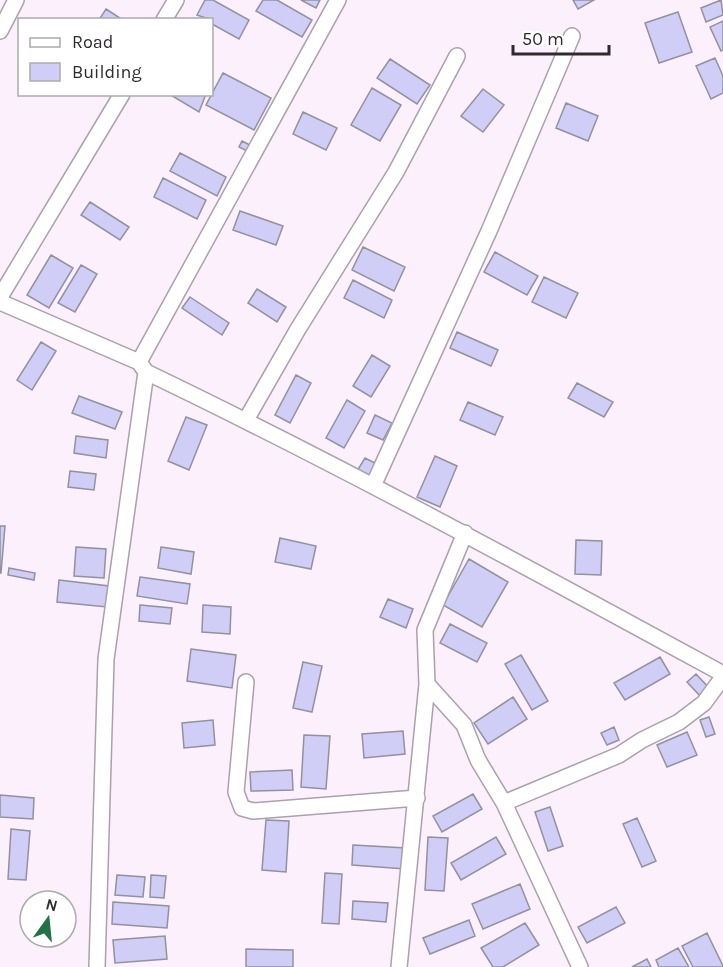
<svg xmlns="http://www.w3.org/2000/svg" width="723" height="967" font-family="Karla,sans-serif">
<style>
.building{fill:#d0cef7;stroke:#91919f;stroke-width:1.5}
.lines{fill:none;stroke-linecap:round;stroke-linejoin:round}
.minor-casing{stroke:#aba0ab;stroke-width:18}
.minor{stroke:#fff;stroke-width:15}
</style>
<rect width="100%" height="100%" fill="#fcf0fc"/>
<path class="building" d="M205,0H213L249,20L239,39L212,24V20L197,15Z
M263,0H277L312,20L302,37L256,11Z
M301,0H320L316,8Z
M573,0H594L578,9Z
M721,0L723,15L706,22L701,8Z
M106,9L123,20H99Z
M678,12L692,52L659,63L645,23Z
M723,21V50L721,51L710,27Z
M715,58L723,76V93L711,99L696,66Z
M390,59L430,85L417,104L377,78Z
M223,73L271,98L254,130L206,105Z
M372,88L401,105L380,141L351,125Z
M483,89L504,105L483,132L461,116Z
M169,94H206L199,112Z
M566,103L598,116L588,141L556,128Z
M303,112L337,128L326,150L293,134Z
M242,141L252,146L249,152L239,147Z
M180,153L226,177L217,196L170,171Z
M163,178L206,200L197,219L154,197Z
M90,202L129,227L120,240L81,215Z
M240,211L283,226L276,245L233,230Z
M363,247L405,267L394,291L352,270Z
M495,252L538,276L527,295L484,272Z
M51,255L73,268L49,308L27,295Z
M81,265L97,274L75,312L58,303Z
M544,277L578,293L566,318L532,302Z
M353,280L392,300L384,318L344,298Z
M257,289L286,307L277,322L248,303Z
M190,297L229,323L222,335L182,308Z
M457,332L498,350L491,366L450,348Z
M41,342L56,351L32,390L17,380Z
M372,355L390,366L371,397L353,386Z
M296,375L311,383L290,423L275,415Z
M577,383L613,402L604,417L568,398Z
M79,396L122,412L115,429L72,413Z
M347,400L365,411L344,448L326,438Z
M468,402L503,417L495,435L460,420Z
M375,415L392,423L383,440L367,433Z
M186,417L207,425L189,470L168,461Z
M76,436L108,440L106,458L74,453Z
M435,456L457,466L440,507L417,497Z
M365,458L377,464L370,478L357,471Z
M70,471L96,474L94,490L68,487Z
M0,526H5L1,573H0Z
M280,538L316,546L311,569L275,562Z
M576,540L602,541L601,575L575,574Z
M76,547L106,549L104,578L74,576Z
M161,547L194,552L191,574L158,568Z
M469,559L508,582L482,627L443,605Z
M9,568L35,573L34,580L8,575Z
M140,577L190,584L187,604L137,596Z
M59,580L109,586L107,607L57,602Z
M388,599L413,609L406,628L380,617Z
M140,605L172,608L170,624L139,621Z
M203,605L231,607L230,634L202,632Z
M450,624L487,643L477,662L440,643Z
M191,649L236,655L232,688L187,681Z
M521,655L548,701L532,710L505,664Z
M660,657L670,674L625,700L614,683Z
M303,662L322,666L312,712L293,708Z
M696,674L710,689L701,697L687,682Z
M513,697L527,719L488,744L474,723Z
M709,717L715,734L706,737L700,720Z
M213,720L215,745L184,748L182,723Z
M614,727L619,740L607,745L601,733Z
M403,731L405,754L364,758L362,734Z
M687,732L697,755L667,767L657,745Z
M304,735L330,736L326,789L301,787Z
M292,770L293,790L251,791L250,772Z
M473,794L482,809L442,832L433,816Z
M0,795L34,798L33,819L0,817Z
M550,807L563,846L548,851L535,812Z
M637,818L656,861L642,867L623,824Z
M266,820L289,821L286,872L262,870Z
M11,829L30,831L26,880L8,879Z
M428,837L448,838L444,891L425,890Z
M496,837L506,854L461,880L451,863Z
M353,845L406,848L405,869L352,865Z
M325,873L342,874L339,924L322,923Z
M117,875L145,877L143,897L115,895Z
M151,875L166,876L164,898L150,897Z
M520,884L530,909L483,929L472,904Z
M353,901L388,903L386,922L352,919Z
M113,902L169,906L167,928L112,924Z
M616,907L625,923L587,943L578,927Z
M469,920L475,936L430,954L423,938Z
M525,923L539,945L503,967H493L481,948Z
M707,933L723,966V967H693L682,946Z
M165,936L167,959L115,963L113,940Z
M678,948L689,967H659L656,960Z
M246,949L293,950V967H246Z
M647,959L651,967H632Z"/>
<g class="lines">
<g class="minor-casing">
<path id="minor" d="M164,20L176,0
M0,31L16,0
M0,297L122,94
M0,302L139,362L146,372C342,466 532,570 723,674
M139,362L338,0
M246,420L298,329L396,172L457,56
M373,486L489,231L572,36
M246,682L236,792L242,808L253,811L417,798
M427,684L464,725L478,760L504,803L580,967
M504,803L619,755L642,740L679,722L704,703L723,677
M97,967L106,659L146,372
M399,967L427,684L425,630L465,533"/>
</g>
<use href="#minor" class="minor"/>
</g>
<rect x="18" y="18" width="195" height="78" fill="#ffffff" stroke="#acaaac" stroke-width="1.5"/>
<rect x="30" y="38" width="30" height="9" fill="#ffffff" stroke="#acaaac" stroke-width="1.5"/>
<text x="72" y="48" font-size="18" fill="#2f2a2f">Road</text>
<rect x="30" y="63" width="30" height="18" fill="#d0cef7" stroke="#acaaac" stroke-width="1.5"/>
<text x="72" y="78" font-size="18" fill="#2f2a2f">Building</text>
<g transform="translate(48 919) rotate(15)"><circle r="28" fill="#ffffff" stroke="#acaaac" stroke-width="1.5"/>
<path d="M0-4.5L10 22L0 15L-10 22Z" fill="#207345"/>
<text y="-9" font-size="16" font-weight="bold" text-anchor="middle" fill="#2f2a2f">N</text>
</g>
<path d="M513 45v9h96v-9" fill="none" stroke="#2f2a2f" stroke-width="3"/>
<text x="522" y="45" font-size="18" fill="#2f2a2f" stroke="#ffffff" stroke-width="4.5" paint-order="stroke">50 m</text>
</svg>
